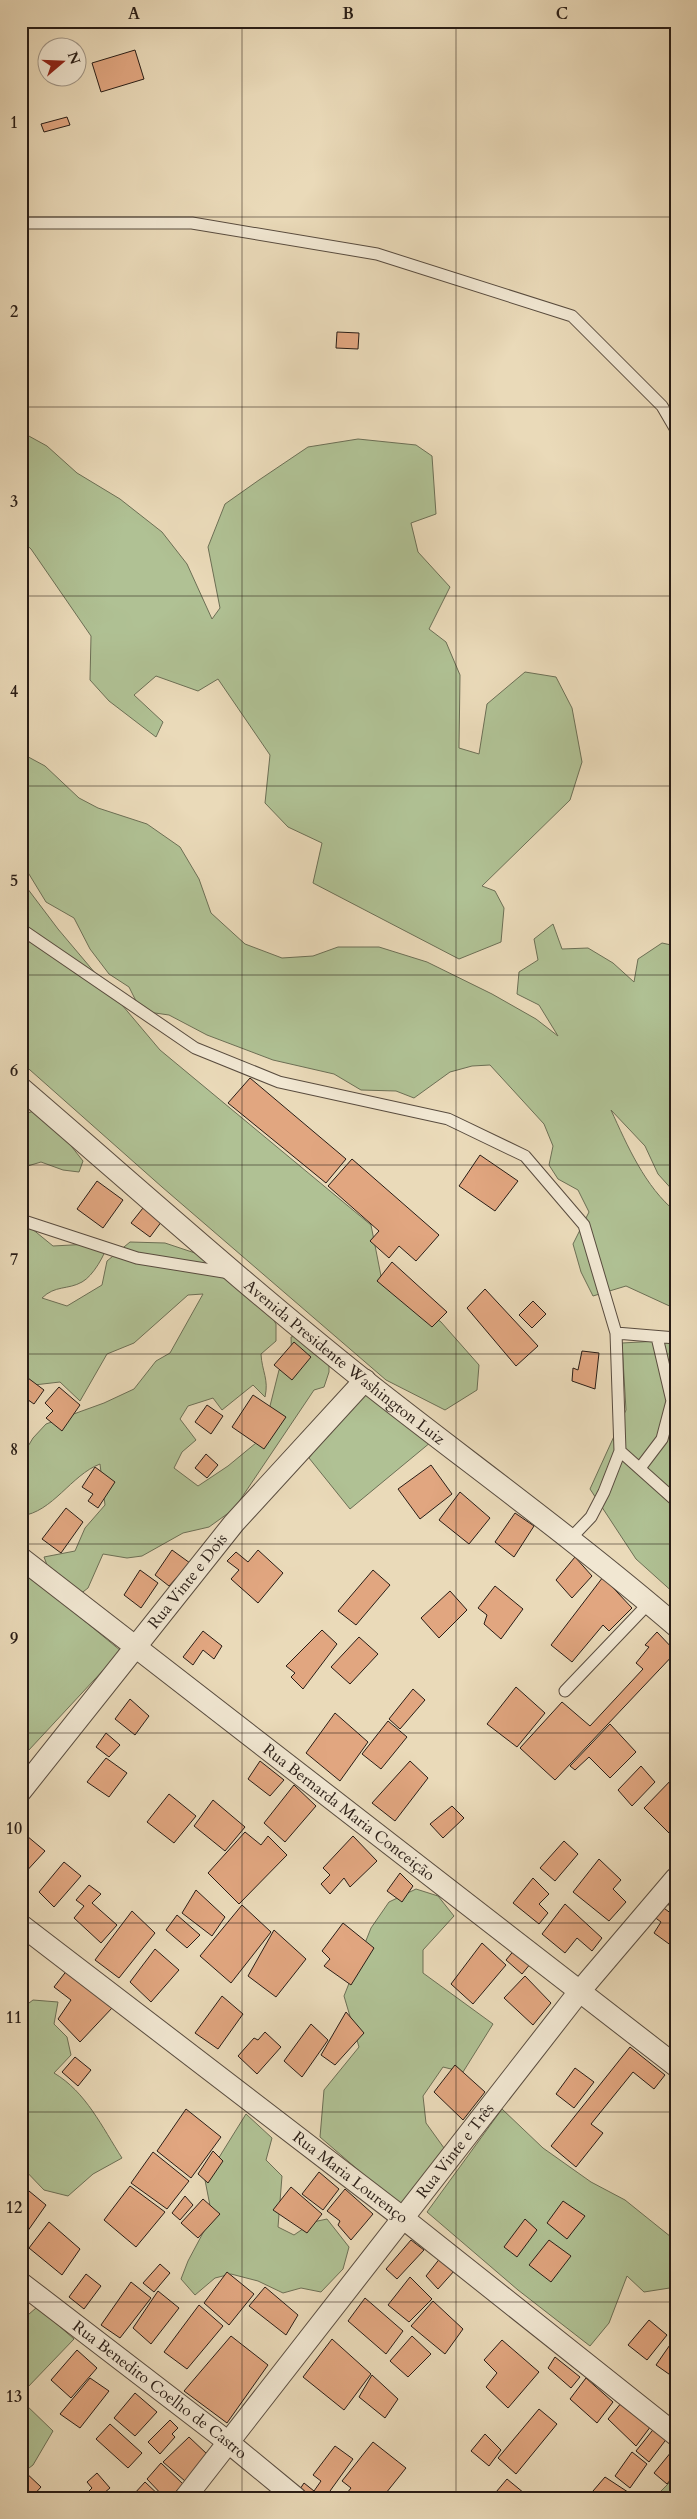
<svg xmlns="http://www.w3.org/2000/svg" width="697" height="2519" font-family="Cardo,serif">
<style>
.green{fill:#b0c194;stroke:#6c6f55}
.building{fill:#e1a680;stroke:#291d16}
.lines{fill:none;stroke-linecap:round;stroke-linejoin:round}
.service-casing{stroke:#594c3f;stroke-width:13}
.minor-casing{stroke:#594c3f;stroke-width:23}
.service{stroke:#f1e7d2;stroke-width:11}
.minor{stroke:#f1e7d2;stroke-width:21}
.grid{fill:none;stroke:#291d16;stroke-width:1;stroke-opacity:0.55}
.labels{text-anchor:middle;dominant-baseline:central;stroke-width:4.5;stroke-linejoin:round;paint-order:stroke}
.street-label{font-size:16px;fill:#291d16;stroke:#f1e7d2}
.neatline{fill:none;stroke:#291d16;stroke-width:2}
.grid-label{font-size:16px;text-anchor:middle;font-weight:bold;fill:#291d16}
</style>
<rect width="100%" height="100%" fill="#eadab9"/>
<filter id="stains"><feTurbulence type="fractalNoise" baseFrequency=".004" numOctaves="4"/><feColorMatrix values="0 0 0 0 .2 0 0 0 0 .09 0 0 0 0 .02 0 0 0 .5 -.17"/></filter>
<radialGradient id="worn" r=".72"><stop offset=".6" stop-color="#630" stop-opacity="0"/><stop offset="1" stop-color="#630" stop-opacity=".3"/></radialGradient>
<path class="green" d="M27,435L47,446L77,473L120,499L162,532L187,564L212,619L220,608L208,547L225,504L259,480L308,447L358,439L416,445L432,456L436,514L411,523L418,552L450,587L429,629L446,642L460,675L459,748L479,754L487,704L525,672L556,677L572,708L582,762L570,800L482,886L495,891L504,908L501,942L459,959L313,883L322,843L288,827L265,803L270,755L218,679L198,691L156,676L134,695L163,722L156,737L109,701L90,680L91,636L31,549L21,540V438Z
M21,753L45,766L79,798L98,808L147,824L180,847L199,879L211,913L245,944L282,958L313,956L338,947H379L427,962L492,994L536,1019L558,1036L539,1005L517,994L519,972L538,960L534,939L553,924L562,949L588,948L613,963L634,982L638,959L662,943L676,946V1194L658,1174L645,1146L611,1110C627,1145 645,1187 676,1212V1309L626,1286L593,1296L581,1272L573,1244L589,1212L578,1190L558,1179L549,1165L553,1146L544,1124L490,1065L472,1066L450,1072L414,1098L396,1091L361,1090L334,1074L273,1060L207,1035L169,1015L141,1011L129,987L109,974L90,949L74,918L46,902L21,861Z
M21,880L58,929L160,1050L371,1225L381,1276L441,1322L479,1365L477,1390L445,1410L386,1380L162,1187L21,1062Z
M34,1111L57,1128L83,1161L79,1172L63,1170L41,1162L21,1168V1115Z
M21,1223L31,1228L53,1246L108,1243C105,1255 93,1276 82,1282C68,1290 55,1285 42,1298L67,1306L102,1285L107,1261L130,1242L165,1243L210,1258L270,1313L276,1324V1341L261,1354C262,1372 269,1379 265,1397L253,1385L222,1410L213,1398L188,1406L180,1419L196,1440L182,1452L174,1468L198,1486L228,1466L262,1438L279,1370L292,1366L291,1337L305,1334L329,1358V1372L324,1387L314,1390L234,1509L209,1527L183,1533L142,1556L127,1558L103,1554L88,1588L79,1595L50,1573L44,1557L75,1551L85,1528L105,1505L100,1464C71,1475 53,1512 21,1516V1458L33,1438L46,1424L104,1403L134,1389L156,1361L170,1353L203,1294L188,1295L134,1343L107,1354L80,1401L60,1382L34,1385L21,1382Z
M676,1340V1595L636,1559L590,1489L626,1410L622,1343Z
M364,1385L431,1442L350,1509L309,1458Z
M30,1576L121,1651L28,1751L21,1747V1584Z
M416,1889L438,1896L454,1916L423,1950V1973L493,2024L463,2072L443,2067L423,2096L426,2123L444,2148L400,2206L320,2137L324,2090L359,2047L344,1996L371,1928L389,1902Z
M33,2000L58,2002L54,2024L67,2037L71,2055L54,2073C86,2092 102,2127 122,2158L93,2174L68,2196L44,2190L21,2166V2009Z
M502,2109L543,2148L591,2182L625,2200L676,2241V2287L644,2292L627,2276L609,2323L590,2346L518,2290L427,2212Z
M246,2114L272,2138L266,2160L282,2176L278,2227L294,2235L313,2222L327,2219L349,2247L343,2269L321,2292L301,2288L283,2293L258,2281L231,2274L215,2278L195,2295L181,2279L188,2261L212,2216L205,2180Z
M36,2308L50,2318L74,2339L26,2389L24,2403L53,2431L33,2465L21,2474V2321Z
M676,2476V2498H654Z"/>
<path class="building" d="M135,50L144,79L101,92L92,63Z
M67,117L70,125L44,132L41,124Z
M337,332L359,333L358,349L336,348Z
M250,1078L346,1159L326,1183L228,1103Z
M480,1155L518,1181L495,1211L459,1186Z
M352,1159L439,1235L416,1261L399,1246L389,1258L370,1241L379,1231L328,1186Z
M97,1181L123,1200L103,1228L77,1209Z
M147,1203L165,1217L150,1237L131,1223Z
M392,1262L447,1312L432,1327L377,1281Z
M485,1289L538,1346L516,1366L467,1308Z
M533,1301L546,1314L532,1328L519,1315Z
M294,1342L311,1357L292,1380L274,1365Z
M582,1351L599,1353L595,1389L572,1381L573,1368L578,1370Z
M28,1378L44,1390L34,1404L21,1395V1388Z
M59,1387L80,1405L62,1431L46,1418L53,1411L45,1403Z
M253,1395L286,1417L264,1449L232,1427Z
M207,1405L223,1416L211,1434L195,1422Z
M206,1454L218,1465L207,1478L195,1468Z
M431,1465L452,1494L420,1519L398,1489Z
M95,1467L115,1482L98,1508L88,1501L93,1494L82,1487Z
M460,1492L490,1518L469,1544L439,1520Z
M66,1508L83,1522L61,1553L42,1539Z
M515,1513L534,1526L514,1557L495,1542Z
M172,1550L190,1563L169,1586L155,1575Z
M258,1550L283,1573L258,1603L231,1579L239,1570L227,1561L236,1552L248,1562Z
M575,1557L592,1576L572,1598L556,1580Z
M140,1570L158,1583L141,1608L124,1595Z
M373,1570L390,1585L356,1625L338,1611Z
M603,1577L632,1608L609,1631L603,1625L572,1662L551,1645Z
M495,1586L523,1609L501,1639L484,1624L487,1615L478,1608Z
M450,1591L467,1610L439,1638L421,1618Z
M322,1630L337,1644L303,1689L291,1677L295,1673L286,1666Z
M203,1631L222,1646L214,1659L203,1650L193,1665L183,1657Z
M657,1632L676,1652L555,1780L520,1748L562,1702L590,1726L643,1669L636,1663L649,1647L645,1645Z
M359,1637L378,1654L350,1684L331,1667Z
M516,1687L545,1713L517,1747L487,1724Z
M413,1689L425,1700L400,1729L389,1719Z
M130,1699L149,1716L135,1735L115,1719Z
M335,1713L368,1742L340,1781L306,1753Z
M388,1721L407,1737L381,1769L362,1754Z
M610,1724L636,1752L610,1778L589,1757L575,1770L570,1766Z
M106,1733L120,1745L109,1757L96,1747Z
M106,1758L127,1773L109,1797L87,1782Z
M260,1761L284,1780L270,1796L248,1779Z
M410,1761L428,1778L395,1821L372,1803Z
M641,1766L655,1782L632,1806L618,1790Z
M676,1775V1838L675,1839L644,1808Z
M294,1785L316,1806L285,1842L264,1823Z
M169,1794L196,1816L174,1843L147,1822Z
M213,1800L245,1827L225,1851L194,1826Z
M452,1806L464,1818L443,1838L430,1824Z
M245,1832L261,1845L268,1836L287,1855L239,1904L208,1873Z
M27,1836L45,1851L23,1875L21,1843Z
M353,1836L377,1861L350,1887L344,1878L330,1894L321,1884L330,1875L323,1868Z
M564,1841L578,1854L555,1881L540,1868Z
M599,1859L621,1880L613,1889L626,1902L609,1921L573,1892Z
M64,1862L81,1876L54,1907L39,1892Z
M400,1873L413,1886L402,1902L387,1891Z
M533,1878L549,1894L539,1904L548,1913L539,1924L513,1903Z
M89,1885L101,1894L92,1903L117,1925L101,1943L74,1918L84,1906L76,1900Z
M676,1887V1910L663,1901Z
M196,1890L225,1917L212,1936L182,1913Z
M565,1904L602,1938L592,1951L577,1938L565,1953L542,1934Z
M242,1905L271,1932L231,1983L200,1956Z
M661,1906L676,1917V1949L654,1933L661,1922L653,1916Z
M132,1911L155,1933L119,1978L95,1960Z
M177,1915L200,1935L187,1948L166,1930Z
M343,1923L374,1948L351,1985L324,1966L330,1959L322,1951Z
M274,1930L306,1959L276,1997L248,1976Z
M482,1943L506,1965L473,2004L451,1984Z
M516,1948L531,1963L522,1974L506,1960Z
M155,1949L179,1970L151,2002L130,1982Z
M68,1969L113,2007L80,2042L58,2019L71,2000L54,1987Z
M525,1976L551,2003L533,2025L504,1998Z
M222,1996L243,2014L218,2049L195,2033Z
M346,2012L364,2033L335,2065L321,2055Z
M311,2024L328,2040L302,2077L284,2061Z
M265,2032L281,2047L257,2074L238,2056L254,2038L258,2040Z
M630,2047L665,2075L654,2089L633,2072L591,2124L603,2133L576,2167L551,2146Z
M75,2057L91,2070L78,2086L62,2072Z
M455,2065L485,2092L463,2120L434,2092Z
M575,2068L594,2082L574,2108L556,2094Z
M186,2109L221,2137L191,2178L157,2151Z
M213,2151L223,2161L208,2183L198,2174Z
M153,2152L189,2181L167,2209L131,2183Z
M319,2172L339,2189L323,2210L302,2194Z
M130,2186L165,2212L136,2247L104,2220Z
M291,2187L322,2214L307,2233L273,2210Z
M345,2189L373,2214L351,2240L338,2225L340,2221L327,2211Z
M29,2191L46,2205L27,2232L21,2228V2202Z
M185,2196L193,2205L180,2220L172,2213Z
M203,2199L220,2214L198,2238L181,2223Z
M563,2201L585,2216L567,2239L547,2223Z
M525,2219L537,2230L517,2257L504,2247Z
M49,2222L80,2249L62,2275L29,2248Z
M411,2240L424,2250L397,2279L386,2269Z
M549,2240L571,2256L551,2282L529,2265Z
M441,2257L455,2270L438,2289L426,2276Z
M160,2264L170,2273L154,2292L143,2283Z
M227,2272L254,2294L229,2325L204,2303Z
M86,2274L101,2286L84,2309L69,2297Z
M410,2277L432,2299L409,2322L388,2305Z
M131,2282L151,2298L120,2338L101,2325Z
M265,2287L298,2315L286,2335L249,2306Z
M158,2291L179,2308L151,2344L133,2328Z
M365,2298L403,2331L386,2354L348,2321Z
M433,2301L463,2329L445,2354L411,2326Z
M199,2305L223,2326L187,2369L164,2352Z
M649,2320L667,2335L647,2360L628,2345Z
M231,2336L268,2365L227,2423L184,2391Z
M412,2336L431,2354L408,2377L390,2361Z
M332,2339L371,2374L344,2410L303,2377Z
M674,2339L676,2340V2379L656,2365Z
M502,2340L539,2372L508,2408L486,2387L497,2373L484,2360Z
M77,2350L97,2368L71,2398L51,2380Z
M555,2357L580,2377L571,2388L548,2368Z
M372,2375L398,2399L385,2418L359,2397Z
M90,2378L109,2391L80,2428L60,2414Z
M586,2378L613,2402L597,2423L570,2399Z
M135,2393L157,2412L135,2436L114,2418Z
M622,2402L651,2426L636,2446L608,2419Z
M539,2409L557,2424L516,2474L498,2458Z
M170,2420L178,2428L172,2434L175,2437L160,2454L148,2442Z
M110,2424L142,2453L128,2468L96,2439Z
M656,2426L668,2437L649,2462L636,2451Z
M485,2434L501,2450L489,2466L471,2451Z
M189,2437L207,2454L185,2481L163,2462Z
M373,2442L406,2468L382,2498H352L347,2493L351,2488L342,2481Z
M335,2446L353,2459L325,2498H311L300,2489L304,2483L314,2491L321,2481L313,2475Z
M676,2446V2473L667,2484L654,2473Z
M632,2452L647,2464L630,2488L615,2476Z
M161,2463L183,2484L170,2498H165L147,2479Z
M23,2470L41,2487L31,2498H21Z
M97,2473L110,2488L98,2498H91L87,2493L92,2488L87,2482Z
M605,2477L637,2498H587Z
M507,2479L530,2498H491Z
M145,2482L162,2498H139L134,2494Z"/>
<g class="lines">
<g class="service-casing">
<path id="service" d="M21,223H192L377,254L572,316L662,406L676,430
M21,929L195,1048L279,1082L448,1119L525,1156L584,1225L616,1333L620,1451L604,1492L591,1517L571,1538
M21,1220L137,1258L230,1273
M616,1333L676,1338
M620,1451L676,1501
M640,1468L662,1439L672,1401L657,1337
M565,1691L649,1603"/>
</g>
<g class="minor-casing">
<g id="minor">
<path id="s1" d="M21,1088C135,1186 247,1287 365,1381C469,1463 576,1540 676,1626"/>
<path id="s2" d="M21,1558L676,2066"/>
<path id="s3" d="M21,1791L234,1523L365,1380"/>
<path id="s4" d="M21,1925L403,2218L676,2435"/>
<path id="s5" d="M21,2283L228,2442L296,2498"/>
<path id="s6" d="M185,2498L579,1992L676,1878"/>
</g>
</g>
<use href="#service" class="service"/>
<use href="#minor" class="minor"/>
</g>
<path class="grid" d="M242,21V2498M456,21V2498M21,217H676M21,407H676M21,596H676M21,786H676M21,975H676M21,1165H676M21,1354H676M21,1544H676M21,1733H676M21,1923H676M21,2112H676M21,2302H676"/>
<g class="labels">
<g class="street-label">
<text stroke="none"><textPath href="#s1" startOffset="424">Avenida Presidente Washington Luiz</textPath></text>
<text stroke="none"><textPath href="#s3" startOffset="268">Rua Vinte e Dois</textPath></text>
<text stroke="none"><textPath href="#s2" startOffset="415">Rua Bernarda Maria Conceição</textPath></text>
<text stroke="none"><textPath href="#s6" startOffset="440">Rua Vinte e Três</textPath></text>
<text stroke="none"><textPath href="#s4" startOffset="415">Rua Maria Lourenço</textPath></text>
<text stroke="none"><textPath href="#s5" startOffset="175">Rua Benedito Coelho de Castro</textPath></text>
</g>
</g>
<rect width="697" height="2519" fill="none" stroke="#eadab9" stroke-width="55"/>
<g transform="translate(62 62) rotate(71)"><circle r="24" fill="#f1e7d2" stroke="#a19687"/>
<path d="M0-4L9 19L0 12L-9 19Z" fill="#8f2418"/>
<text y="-8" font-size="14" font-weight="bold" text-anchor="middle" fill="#291d16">N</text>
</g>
<rect x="28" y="28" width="642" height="2464" class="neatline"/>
<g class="grid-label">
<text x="134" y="19">A</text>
<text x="348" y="19">B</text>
<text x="562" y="19">C</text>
<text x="14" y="128">1</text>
<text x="14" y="317">2</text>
<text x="14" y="507">3</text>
<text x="14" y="697">4</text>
<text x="14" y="886">5</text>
<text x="14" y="1076">6</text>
<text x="14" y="1265">7</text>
<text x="14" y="1455">8</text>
<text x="14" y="1644">9</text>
<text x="14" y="1834">10</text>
<text x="14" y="2023">11</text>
<text x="14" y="2213">12</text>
<text x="14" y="2402">13</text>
</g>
<rect width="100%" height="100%" filter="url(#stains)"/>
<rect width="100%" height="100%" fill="url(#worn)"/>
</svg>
